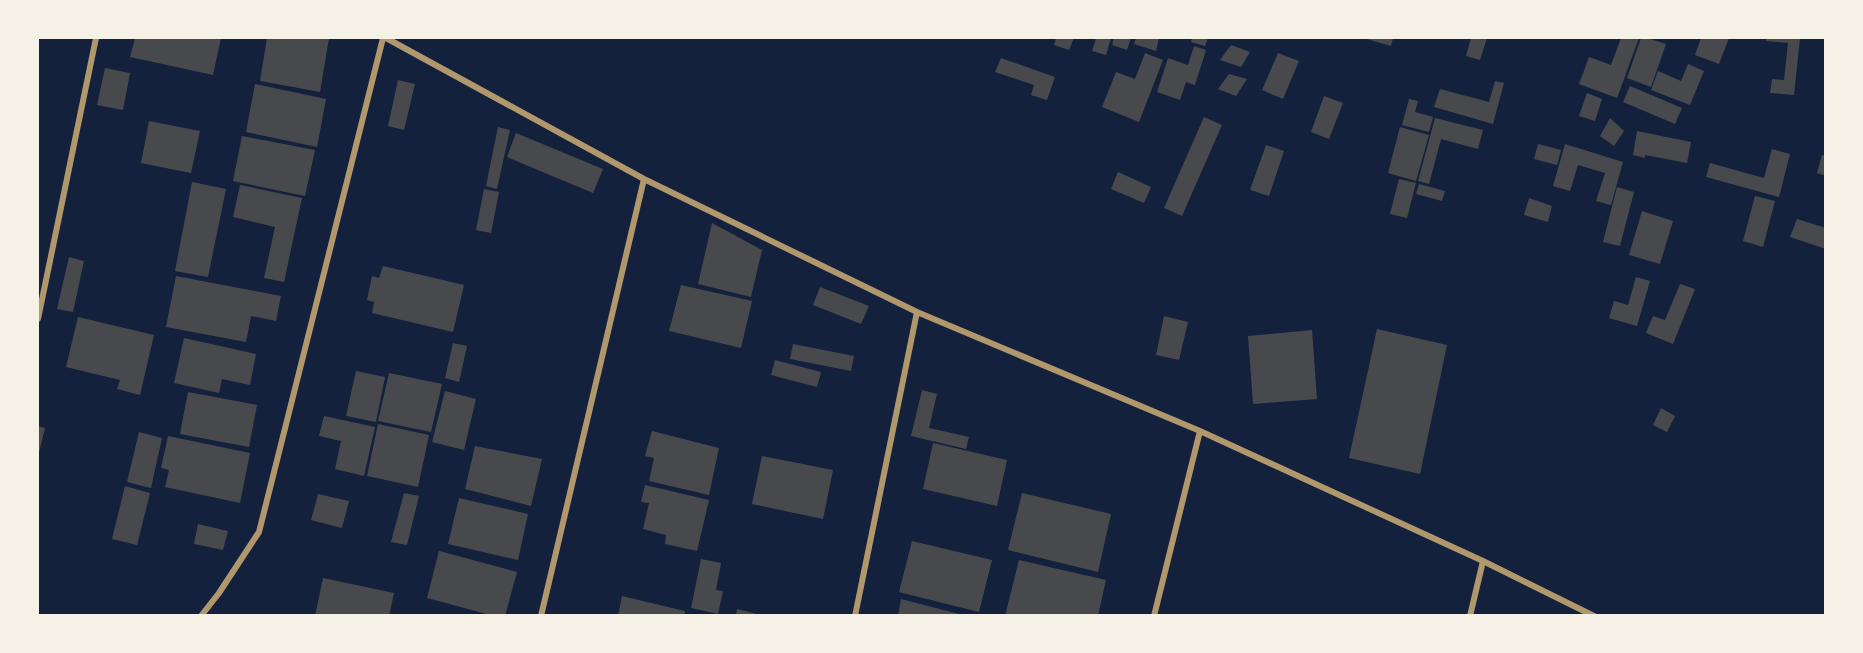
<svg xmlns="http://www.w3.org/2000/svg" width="1863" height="653" font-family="'Archivo Narrow',sans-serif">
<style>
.building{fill:#48494c}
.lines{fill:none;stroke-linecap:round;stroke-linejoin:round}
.minor{stroke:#b1986c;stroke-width:6}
</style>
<rect width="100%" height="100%" fill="#14213d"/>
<path class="building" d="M135,38H221L213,75L130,57Z
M267,38H329L320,92L260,81Z
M1056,38H1074L1069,50L1054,45Z
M1096,38H1111L1106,55L1092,51Z
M1114,38H1131L1127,50L1112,45Z
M1136,38H1159L1156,51L1134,44Z
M1192,38H1208L1205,46L1191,42Z
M1363,38H1393L1391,46Z
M1471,38H1487L1480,60L1466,56Z
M1621,38H1639L1617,98L1579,84L1589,57L1611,65Z
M1641,38H1647L1666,44L1651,87L1627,78Z
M1701,38H1729L1719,64L1695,55Z
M1766,38H1800L1794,95L1770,93L1772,79L1784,80L1788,43L1766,41Z
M1231,45L1250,52L1241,67L1220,60Z
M1194,46L1206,50L1195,85L1186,82L1180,100L1157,92L1168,58L1188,65Z
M1145,53L1163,60L1139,122L1102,107L1116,72L1135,79Z
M1278,53L1299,61L1283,99L1262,90Z
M1001,58L1055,77L1047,100L1031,95L1034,85L995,72Z
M1688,64L1704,71L1690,105L1651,90L1658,71L1681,81Z
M105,68L130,73L123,110L97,105Z
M1229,74L1247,79L1236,96L1218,89Z
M398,80L415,84L404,130L388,126Z
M1495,81L1504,83L1493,124L1434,107L1440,89L1489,102Z
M255,84L326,99L317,147L246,132Z
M1630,86L1682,108L1675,124L1623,102Z
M1587,93L1602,99L1595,121L1579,116Z
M1324,96L1343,103L1329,139L1311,132Z
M1409,99L1418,101L1415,112L1433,117L1429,132L1402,125Z
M1204,117L1222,125L1182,216L1164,208Z
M1435,118L1483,130L1478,149L1441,139L1429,184L1418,181Z
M1610,118L1624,131L1614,146L1600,136Z
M149,121L200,131L191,173L141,163Z
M498,127L510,130L497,189L486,186Z
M1400,127L1429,135L1416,181L1388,173Z
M1637,131L1691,142L1687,163L1645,155V158L1633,155Z
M516,133L603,169L593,193L507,157Z
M242,136L315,150L305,196L233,181Z
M1538,144L1561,150L1557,165L1534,159Z
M1565,144L1623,162L1611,205L1596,201L1605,173L1578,165L1570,191L1553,186Z
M1266,145L1284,151L1269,196L1250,190Z
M1772,149L1790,154L1779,197L1706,177L1710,163L1764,178Z
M1822,155L1826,156V176L1817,173Z
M1118,172L1151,187L1144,203L1111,189Z
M1399,179L1416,183L1407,218L1390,214Z
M192,182L226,189L208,277L175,271Z
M1419,184L1445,191L1442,201L1416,194Z
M240,185L302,198L284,282L264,278L275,227L233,217Z
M1617,187L1634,192L1620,246L1603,242Z
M484,189L499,192L491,233L476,230Z
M1755,196L1775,201L1763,247L1743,241Z
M1529,198L1552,206L1548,222L1524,215Z
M1642,211L1673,221L1660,264L1629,255Z
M1797,219L1826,228V249L1790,237Z
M712,223L762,250L751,297L698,284Z
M69,257L84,261L73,312L57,309Z
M383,266L464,285L453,332L372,313L374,302L367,300L372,276L379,278Z
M176,276L281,296L276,321L251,316L246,342L166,327Z
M1636,277L1650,281L1637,326L1609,318L1614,301L1628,305Z
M1680,284L1695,289L1673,344L1646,333L1653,316L1665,320Z
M681,285L752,301L741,348L669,331Z
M820,287L869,306L861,324L813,305Z
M1164,316L1188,322L1179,360L1156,355Z
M78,317L154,335L140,395L117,389L120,380L66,367Z
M1377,329L1447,345L1420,474L1349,458Z
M1312,330L1317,399L1253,404L1248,336Z
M184,338L256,354L250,385L222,379L219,393L174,383Z
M453,343L467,346L459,382L445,378Z
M793,344L854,356L851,371L790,359Z
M775,360L821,372L817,387L771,375Z
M356,371L385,377L376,422L346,416Z
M389,373L442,384L431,432L378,421Z
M922,390L937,394L929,428L969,437L966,449L911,436Z
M445,391L476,399L464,450L432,442Z
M188,392L257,405L249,447L180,434Z
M1661,408L1675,416L1667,432L1653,425Z
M324,416L375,427L364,476L335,469L341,441L319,436Z
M378,424L429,435L418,487L367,476Z
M38,426L45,428L38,457Z
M652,431L719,448L709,495L649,481L654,458L645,456Z
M139,432L162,438L151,488L127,482Z
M168,436L250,453L240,503L165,487L169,470L161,468Z
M933,443L1007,460L997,506L923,489Z
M475,446L542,459L531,506L465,489Z
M762,456L833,470L823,519L752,504Z
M645,485L709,500L697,551L665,544L666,535L643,529L649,503L641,502Z
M125,486L150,493L137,545L112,539Z
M404,493L419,496L407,545L391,542Z
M1022,493L1111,514L1098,572L1008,550Z
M318,494L349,501L342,528L311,520Z
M459,498L528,514L518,560L448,544Z
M198,524L228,531L223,550L194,544Z
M912,541L992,560L979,612L899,592Z
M439,551L517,572L505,616H494L427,598Z
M701,559L721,563L716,590L723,591L718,614L691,608Z
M1019,560L1106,580L1098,616H1005Z
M323,578L394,593L389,616H315Z
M622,596L685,611L684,616H618Z
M901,599L963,615V616H898Z
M737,609L761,615V616H736Z"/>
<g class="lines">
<path class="minor" d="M386,38L644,179L917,312L1200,431L1483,561L1594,616
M38,319L96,38
M201,616L219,593L259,532L383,38
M541,616L644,179
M855,616L917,312
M1154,616L1200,431
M1470,616L1483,561"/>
</g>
<rect width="1863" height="653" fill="none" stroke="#f6f1e7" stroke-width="78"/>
</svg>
